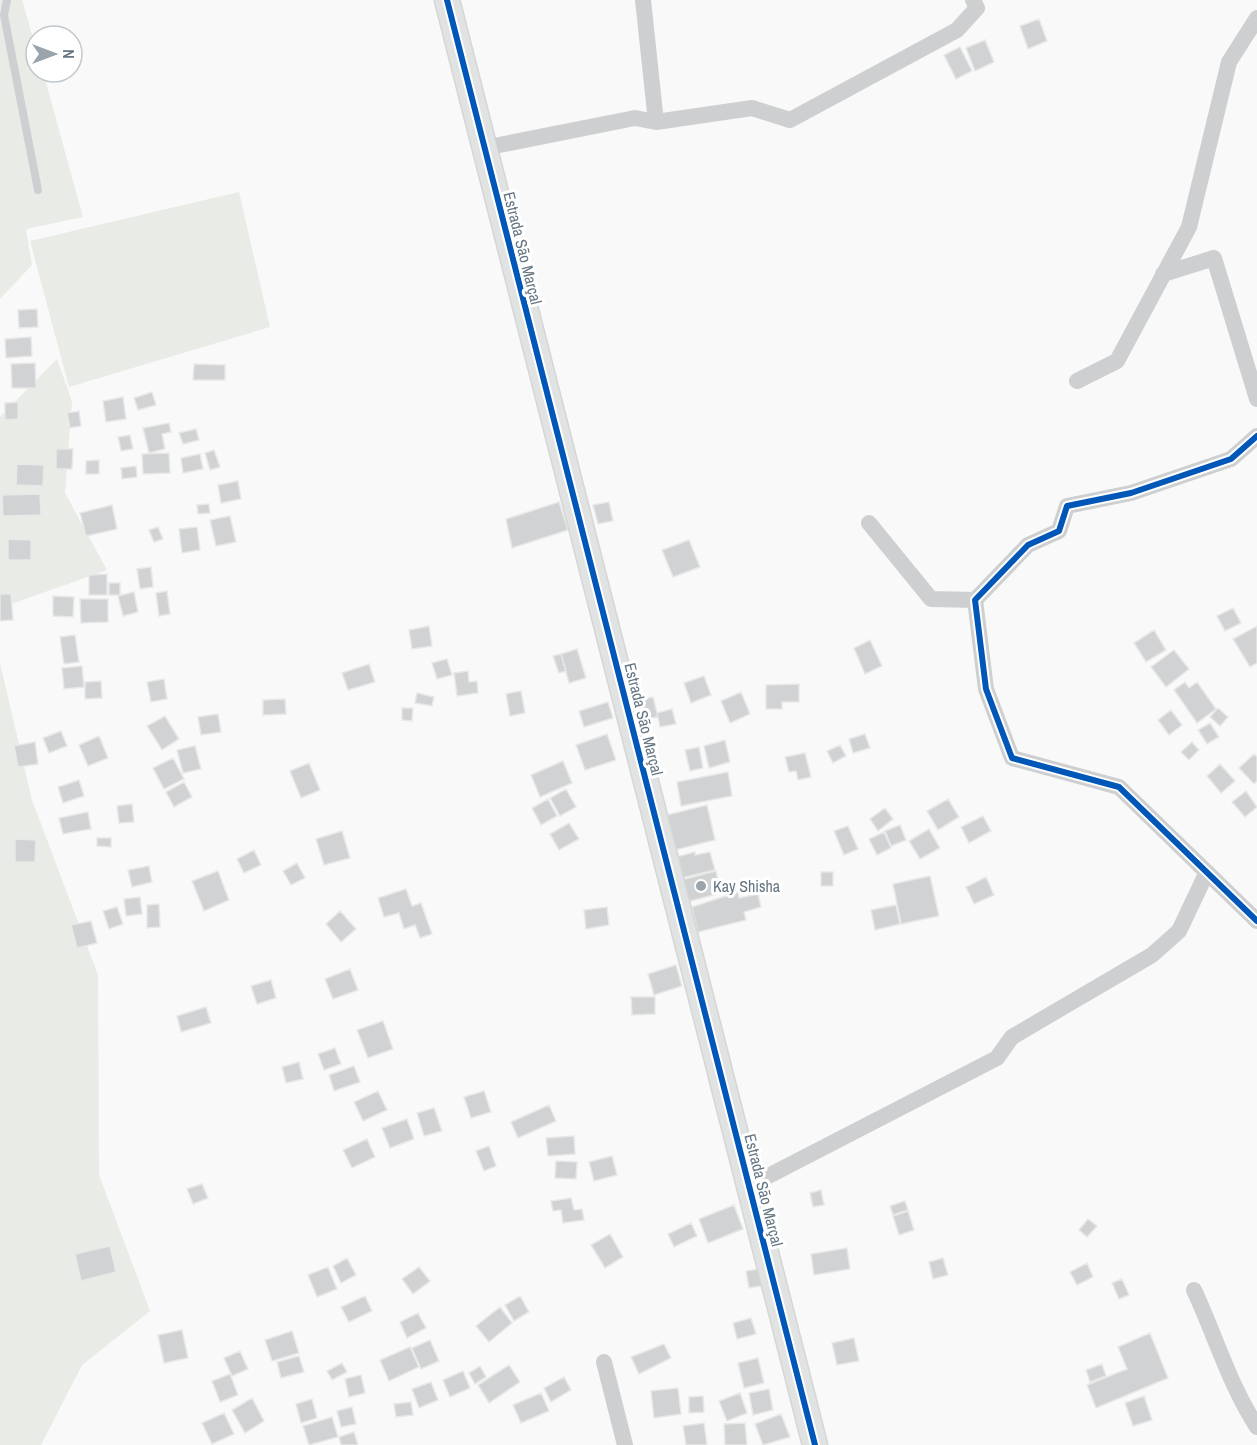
<svg xmlns="http://www.w3.org/2000/svg" width="1257" height="1445" font-family="'Archivo Narrow',sans-serif">
<style>
.green{fill:#e8ebe6}
.building{fill:#d0d2d3;stroke:#e8e8e8;stroke-width:1.5}
.lines{fill:none;stroke-linecap:round;stroke-linejoin:round}
.secondary-casing{stroke:#d5d6d7;stroke-width:27}
.lane{stroke:#cecfd0;stroke-width:8}
.street{stroke:#cecfd0;stroke-width:16}
.secondary{stroke:#e1e2e2;stroke-width:24}
.cycleway-casing{stroke:#fff;stroke-width:10}
.cycleway{stroke:#0057b8;stroke-width:6}
.poi-dot{fill:#99a4ac;stroke:#fff;stroke-width:2}
.labels{text-anchor:middle;dominant-baseline:central;stroke-width:6;stroke-linejoin:round;paint-order:stroke}
.street-label{font-size:16px;fill:#657683;stroke:#fff}
.poi-label{font-size:16px;fill:#657683;stroke:#fff;text-anchor:start}
</style>
<rect width="100%" height="100%" fill="#f9f9f9"/>
<path class="green" d="M0,0H22L36,48V72H43L83,217L26,229L32,265L0,299Z
M239,192L270,327L69,387L30,241Z
M57,359L72,401L65,493L107,570L0,608V417Z
M0,663L32,800L98,975L99,1175L150,1311L82,1365L41,1445H0Z"/>
<path class="building" d="M1039,19L1047,41L1028,49L1020,26Z
M985,40L994,62L975,71L966,48Z
M960,47L972,71L956,79L944,55Z
M37,309L38,327L19,328L18,310Z
M31,337L32,356L6,358L5,339Z
M35,363L36,388H12L11,364Z
M194,364L225,365V380H193Z
M152,392L156,405L138,410L134,398Z
M123,397L126,419L106,422L103,401Z
M18,402V419L5,420V403Z
M79,411L81,426L70,428L67,413Z
M169,423L171,432L162,434L165,449L149,453L143,428Z
M196,429L199,440L183,444L179,433Z
M130,435L133,449L121,451L118,437Z
M56,449H73L72,469H56Z
M214,450L220,467L210,470L205,453Z
M169,453L170,473L143,474L142,454Z
M200,454L203,469L183,473L181,458Z
M99,460V474H86V461Z
M17,464L44,465L43,486L16,485Z
M136,466L137,477L122,479L121,468Z
M238,481L241,499L221,503L218,485Z
M40,494L41,515L3,516L2,495Z
M559,502L568,530L512,548L506,519Z
M609,502L613,521L598,524L593,505Z
M209,504L210,513L198,514L197,505Z
M112,505L117,529L86,536L80,513Z
M230,516L236,542L216,546L210,520Z
M158,527L163,539L154,542L149,530Z
M197,527L200,550L182,553L179,529Z
M8,539L31,540V560H8Z
M689,540L700,567L673,577L662,550Z
M151,567L153,587L140,589L137,569Z
M107,574V595H89V575Z
M109,583H120V595H109Z
M167,591L170,614L159,616L156,593Z
M134,592L138,612L123,616L118,596Z
M0,594H11L13,620L0,621Z
M53,596L74,597L73,617L53,616Z
M80,599H108V622L81,623Z
M1233,608L1241,623L1225,631L1217,616Z
M429,626L432,646L412,649L409,630Z
M1257,626V663L1250,667L1233,639Z
M1154,630L1166,650L1146,662L1134,643Z
M75,635L79,662L64,664L60,637Z
M870,640L882,666L865,674L854,648Z
M577,649L586,678L569,683L561,654Z
M1174,650L1189,669L1166,687L1151,667Z
M561,654L566,671L559,673L553,656Z
M447,659L452,675L437,679L432,663Z
M369,664L375,682L348,690L342,673Z
M82,666L84,687L64,689L62,668Z
M468,671L469,682L477,681L478,693L457,696L454,673Z
M704,676L711,695L691,703L684,683Z
M164,679L167,699L151,702L147,682Z
M101,681L102,698L85,699V682Z
M1185,682L1189,688L1197,682L1216,709L1197,723L1174,690Z
M799,684V702H782V709H766V685Z
M521,691L525,713L510,716L506,694Z
M741,692L750,714L730,723L721,701Z
M417,693L434,697L432,706L415,703Z
M653,697L658,717L641,720L637,700Z
M285,699L286,714L263,715V700Z
M608,702L613,718L584,727L579,711Z
M402,708H413L412,721L402,720Z
M1218,708L1228,717L1220,726L1210,717Z
M672,709L676,724L660,727L657,713Z
M1171,710L1182,725L1169,735L1158,720Z
M218,714L221,732L201,735L198,717Z
M165,716L179,739L162,750L147,726Z
M1210,723L1219,737L1207,744L1198,730Z
M61,731L67,746L49,753L43,738Z
M607,734L616,760L585,770L576,745Z
M865,734L870,748L853,753L849,739Z
M99,736L108,758L88,766L79,745Z
M725,740L730,762L709,768L704,746Z
M35,742L38,764L18,767L14,746Z
M1192,742L1199,750L1189,760L1181,752Z
M840,745L846,756L833,763L827,751Z
M195,746L201,769L183,773L177,750Z
M699,747L703,768L690,771L685,750Z
M805,753L811,777L798,780L796,771L789,772L785,757Z
M1254,754L1257,757V781L1254,784L1239,768Z
M173,758L184,779L164,789L153,768Z
M563,761L572,783L540,797L531,775Z
M309,763L320,790L301,798L290,771Z
M1220,764L1235,781L1221,793L1207,776Z
M728,772L732,796L681,806L677,782Z
M79,780L84,796L63,803L58,787Z
M184,782L192,797L174,807L166,792Z
M566,789L576,807L560,816L550,798Z
M1246,791L1257,807L1245,817L1232,802Z
M548,799L557,816L541,825L532,808Z
M948,799L959,817L938,830L927,811Z
M132,804L134,822L119,823L117,806Z
M707,805L715,840L671,851L667,815Z
M885,808L893,819L878,831L870,819Z
M88,812L91,829L63,834L59,818Z
M983,816L991,831L969,843L961,827Z
M569,823L579,839L559,850L550,834Z
M900,825L906,840L891,846L885,831Z
M848,826L858,849L844,855L834,831Z
M929,829L940,848L920,859L909,841Z
M342,831L350,858L324,865L316,839Z
M884,832L891,848L877,855L869,839Z
M97,838H111V847L97,846Z
M15,839L36,840L35,862H15Z
M254,850L261,865L244,873L237,859Z
M695,852V855L710,852L715,870L681,878L676,857Z
M297,863L305,878L291,885L283,871Z
M149,866L152,882L132,887L128,870Z
M218,871L229,900L204,911L192,881Z
M716,871L721,893L687,902L681,880Z
M821,872H833V886H821Z
M930,876L939,916L901,924L893,884Z
M986,877L994,895L974,904L966,887Z
M406,889L412,906L421,903L432,934L420,938L415,925L404,929L399,913L384,917L378,898Z
M738,892L739,898L758,894L761,907L744,912L746,920L698,932L692,907Z
M140,897L142,914L126,916L124,899Z
M159,904L160,927L147,928V905Z
M896,905L900,924L875,930L871,910Z
M117,907L123,924L109,929L103,911Z
M607,907L609,925L586,929L584,910Z
M340,911L356,929L341,942L326,924Z
M91,921L97,943L77,948L71,925Z
M676,965L682,986L654,995L648,974Z
M350,969L358,990L333,999L325,979Z
M271,980L276,998L257,1004L251,986Z
M631,997H655V1014L632,1015Z
M206,1007L211,1023L181,1032L177,1016Z
M383,1021L393,1049L368,1058L357,1030Z
M335,1048L341,1064L324,1070L318,1054Z
M299,1062L303,1079L286,1083L282,1067Z
M354,1066L360,1082L334,1091L329,1075Z
M378,1091L387,1110L363,1121L354,1102Z
M484,1091L491,1112L471,1118L464,1097Z
M549,1105L556,1121L518,1138L511,1122Z
M434,1108L442,1131L424,1136L417,1113Z
M407,1119L414,1139L390,1148L382,1128Z
M574,1136L575,1154L548,1156L546,1138Z
M367,1139L375,1157L352,1168L343,1150Z
M489,1146L496,1166L484,1171L476,1151Z
M612,1156L617,1175L594,1181L589,1162Z
M556,1161L577,1162L576,1179L555,1178Z
M202,1184L208,1198L193,1204L187,1189Z
M821,1190L824,1205L813,1207L810,1193Z
M571,1198L574,1210L582,1209L584,1220L563,1223L561,1210L553,1211L551,1201Z
M905,1201L908,1210L893,1215L890,1206Z
M734,1205L743,1229L708,1243L699,1219Z
M908,1211L914,1230L899,1235L893,1216Z
M1088,1219L1097,1226L1087,1237L1079,1230Z
M691,1223L697,1236L674,1247L668,1234Z
M610,1234L623,1257L605,1268L591,1245Z
M110,1246L116,1272L81,1281L75,1254Z
M847,1248L850,1269L814,1275L811,1254Z
M347,1258L356,1275L341,1283L333,1266Z
M943,1258L948,1275L933,1279L929,1262Z
M1087,1263L1093,1277L1077,1285L1070,1272Z
M328,1267L337,1289L317,1297L308,1275Z
M419,1267L430,1281L413,1294L402,1279Z
M759,1269L762,1286L749,1288L746,1271Z
M1122,1279L1129,1295L1119,1299L1112,1283Z
M365,1296L372,1311L349,1322L341,1307Z
M520,1296L529,1312L514,1321L505,1305Z
M500,1307L512,1323L489,1342L476,1326Z
M418,1313L426,1328L407,1338L400,1322Z
M751,1318L756,1334L737,1339L733,1323Z
M182,1330L188,1358L164,1363L158,1335Z
M292,1331L299,1353L272,1361L265,1340Z
M1150,1333L1168,1378L1096,1408L1087,1385L1127,1369L1118,1347Z
M854,1338L859,1361L837,1365L832,1343Z
M430,1340L439,1361L421,1369L412,1348Z
M664,1344L671,1358L639,1374L631,1357Z
M410,1347L419,1367L389,1381L380,1360Z
M240,1351L248,1369L232,1376L224,1358Z
M299,1356L304,1372L281,1378L277,1362Z
M758,1358L764,1383L744,1388L738,1363Z
M342,1363L347,1372L332,1380L327,1371Z
M1102,1364L1106,1376L1090,1382L1086,1370Z
M509,1365L520,1382L489,1403L478,1385Z
M480,1366L486,1377L475,1384L469,1373Z
M463,1371L470,1388L450,1397L443,1380Z
M230,1374L238,1395L220,1402L212,1381Z
M361,1375L365,1393L349,1397L345,1379Z
M564,1377L571,1390L551,1402L544,1388Z
M431,1382L438,1400L419,1408L412,1389Z
M678,1388L681,1414L654,1418L651,1391Z
M769,1389L773,1410L753,1415L749,1393Z
M541,1393L549,1411L521,1423L513,1405Z
M740,1393L747,1413L727,1421L719,1401Z
M703,1396L704,1412L689,1413V1397Z
M1144,1396L1152,1420L1133,1426L1125,1403Z
M252,1398L264,1421L245,1433L232,1410Z
M312,1399L317,1418L301,1423L296,1404Z
M411,1402L413,1415L396,1417L394,1404Z
M352,1407L356,1424L341,1427L337,1411Z
M224,1413L234,1434L212,1444L202,1423Z
M781,1414L790,1437L763,1445L755,1424Z
M332,1417L338,1437L309,1445L303,1426Z
M704,1423L707,1445H686L683,1426Z
M745,1423L747,1445H725L724,1424Z
M354,1432L358,1445H341L339,1437Z"/>
<g class="lines">
<g class="secondary-casing">
<path id="secondary" d="M447,0L815,1445"/>
</g>
<path class="lane" d="M7,0L4,15L38,190"/>
<path class="street" d="M643,0L656,122
M484,148L635,118L656,122L752,108L790,120L957,30L977,8L973,0
M1163,274L1214,258L1257,399
M1077,381L1117,361L1189,227L1229,62L1257,18
M1257,436L1231,459L1131,493L1067,506L1059,531L1028,545L975,600L986,689L1012,758L1119,787L1257,921
M869,523L931,599L975,600
M749,1186L997,1058L1012,1037L1152,955L1179,931L1207,872
M1194,1290C1215,1335 1230,1386 1257,1427
M604,1362L625,1445"/>
<use href="#secondary" class="secondary"/>
<g class="cycleway-casing">
<path id="cycleway" d="M447,0L815,1445
M1257,436L1231,459L1131,493L1067,506L1059,531L1028,545L975,600L986,689L1012,758L1119,787L1257,921"/>
</g>
<use href="#cycleway" class="cycleway"/>
</g>
<circle class="poi-dot" cx="701" cy="886" r="6"/>
<g class="labels">
<g class="street-label">
<text transform="translate(523 248) rotate(76)">Estrada São Marçal</text>
<text transform="translate(644 719) rotate(76)">Estrada São Marçal</text>
<text transform="translate(764 1190) rotate(76)">Estrada São Marçal</text>
</g>
<g class="poi-label">
<text x="713" y="886">Kay Shisha</text>
</g>
</g>
<g transform="translate(54 54) rotate(90)"><circle r="28" fill="#ffffff" stroke="#c1c8cd" stroke-width="1.5"/>
<path d="M0-4.5L10 22L0 15L-10 22Z" fill="#99a4ac"/>
<text y="-9" font-size="16" font-weight="bold" text-anchor="middle" fill="#657683">N</text>
</g>
</svg>
